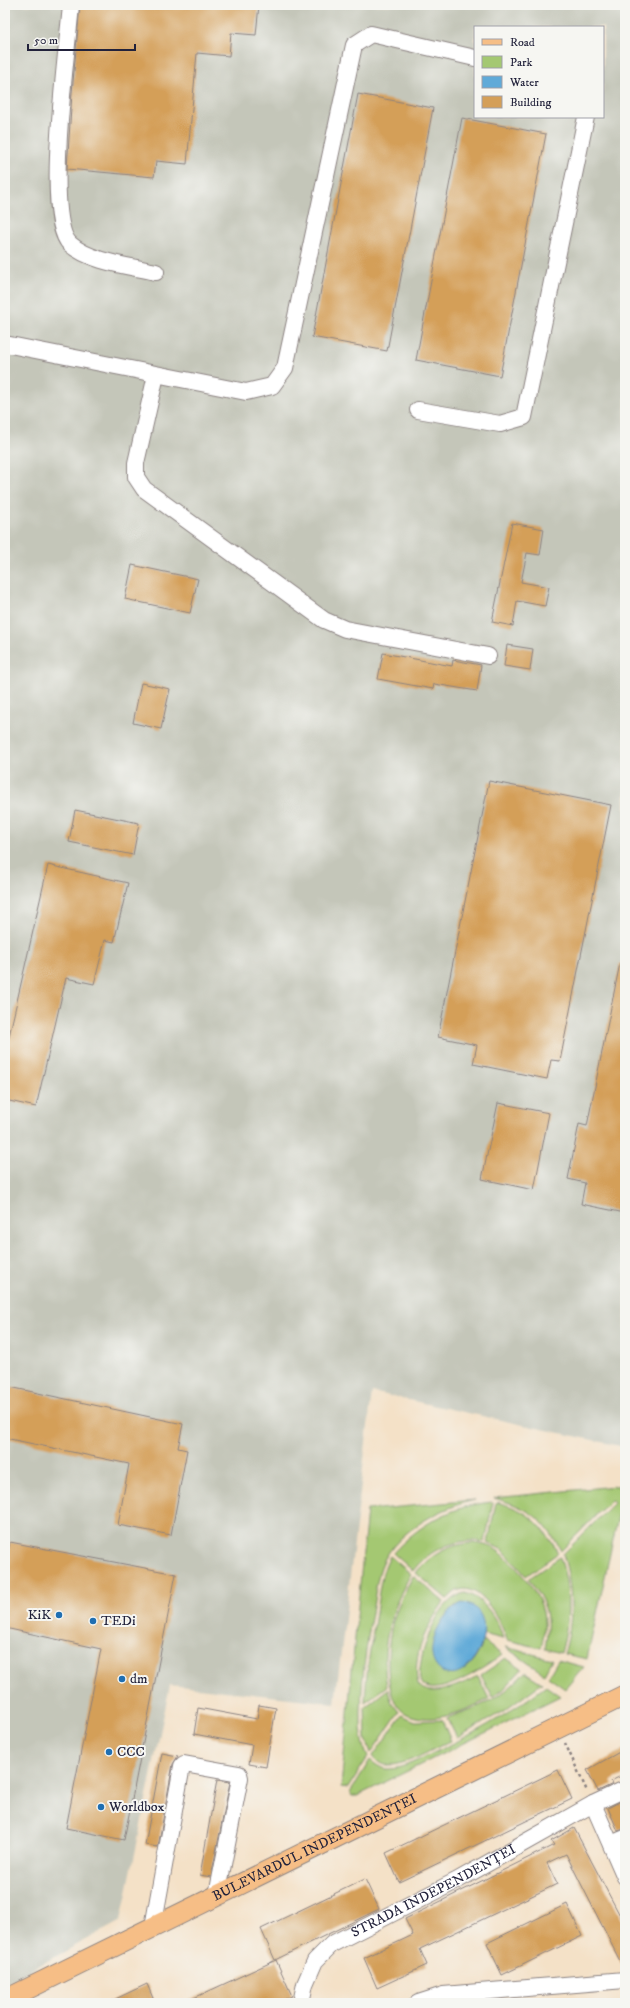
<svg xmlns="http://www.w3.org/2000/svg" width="630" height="2008" font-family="'IM FELL DW Pica',serif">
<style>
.industrial{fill:#c4c6b9;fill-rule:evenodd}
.green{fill:#a4c872;stroke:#637556}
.water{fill:#60aad8;stroke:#41668a}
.building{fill:#d49f58}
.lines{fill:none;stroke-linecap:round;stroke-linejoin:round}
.minor-casing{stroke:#8b8281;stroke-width:18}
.major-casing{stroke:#8b8281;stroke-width:22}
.path{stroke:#8b8281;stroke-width:2.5;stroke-dasharray:3 3;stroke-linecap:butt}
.minor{stroke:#fff;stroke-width:16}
.major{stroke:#f6be86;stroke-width:20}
.poi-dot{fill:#1f6fb2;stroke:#f6f6f2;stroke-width:1.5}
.labels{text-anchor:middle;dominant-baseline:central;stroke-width:4;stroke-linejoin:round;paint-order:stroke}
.poi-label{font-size:14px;fill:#22223b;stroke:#f6f6f2;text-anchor:start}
.street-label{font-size:14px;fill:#22223b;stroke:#f6f6f2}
</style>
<rect width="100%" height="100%" fill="#f6f6f2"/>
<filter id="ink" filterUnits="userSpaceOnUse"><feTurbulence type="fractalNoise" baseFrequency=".025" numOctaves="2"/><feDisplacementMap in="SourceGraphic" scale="8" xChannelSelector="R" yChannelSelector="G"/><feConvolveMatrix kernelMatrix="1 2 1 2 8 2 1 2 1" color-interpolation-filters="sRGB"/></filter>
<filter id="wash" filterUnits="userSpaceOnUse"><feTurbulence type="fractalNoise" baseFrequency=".012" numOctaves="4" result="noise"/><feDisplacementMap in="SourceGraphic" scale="16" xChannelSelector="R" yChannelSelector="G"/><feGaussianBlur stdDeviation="0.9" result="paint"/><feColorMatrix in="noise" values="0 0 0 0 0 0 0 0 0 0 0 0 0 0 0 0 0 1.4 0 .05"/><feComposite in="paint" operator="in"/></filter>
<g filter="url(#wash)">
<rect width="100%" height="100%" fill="#f4e1c7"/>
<path class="industrial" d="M5,5H625V1447L372,1392L335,1703L170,1685L121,1921L5,1984ZM475,27H603V117H475Z"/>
<path class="green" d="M625,1485L587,1659L564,1654C574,1620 573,1588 563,1554L614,1503L611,1500L561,1551C544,1518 529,1508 494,1498Z
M475,1500C443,1507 405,1527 387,1555C377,1570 376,1590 373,1607C366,1647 360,1687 361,1728C362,1738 364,1748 368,1757L348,1788L341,1787L367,1510Z
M493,1502L485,1542C458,1537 429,1549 413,1571L393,1553C419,1524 454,1505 493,1502Z
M496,1502C529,1510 542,1524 558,1553L526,1576L503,1550L488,1543Z
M474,1543C481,1544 488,1545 495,1549C508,1556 533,1586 539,1600C546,1614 545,1633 541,1648L507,1640C502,1624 482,1583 459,1590C455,1591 451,1596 447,1599L416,1573C429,1555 452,1543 474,1543Z
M390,1556L411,1574C391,1608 380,1646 387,1686L365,1702C366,1672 371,1643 376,1613C379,1594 380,1573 390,1556Z
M560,1557C571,1590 570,1620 561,1653L545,1649C550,1617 548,1604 528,1579Z
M413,1576L444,1602C428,1624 411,1655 418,1684C429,1701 464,1683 478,1676L489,1699C466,1710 433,1726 407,1714C381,1702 387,1640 394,1617C399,1602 406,1589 413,1576Z
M465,1593C484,1598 499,1621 503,1639L483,1634V1623L456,1605C442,1617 436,1629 433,1646L449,1674C468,1673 478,1658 483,1641L502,1655C489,1665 438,1699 423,1685C418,1681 420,1673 420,1668C423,1644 439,1598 465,1593Z
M505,1647L552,1659L544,1674Z
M506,1658L522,1669L503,1690L492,1697L481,1675Z
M558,1660L584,1667L565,1689L548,1677Z
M525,1672L542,1683L507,1709L457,1738L447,1718C482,1705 499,1701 525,1672Z
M546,1686L560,1696L357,1796H352L350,1793L370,1760C375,1764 380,1768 386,1769C399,1770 416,1761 427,1756C469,1737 509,1714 546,1686Z
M388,1689L392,1703L399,1712L371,1753L366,1739L365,1707Z
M402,1715L415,1721L442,1720L451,1741C432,1749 409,1765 388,1765C382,1766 376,1761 373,1756Z"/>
<path class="water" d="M462,1603C508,1609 471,1693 441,1671C419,1655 441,1611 462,1603Z"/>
<g id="blocks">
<path class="building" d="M80,5H259L256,35L231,33L229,56L197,53L187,164L156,161L154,177L67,169L72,93Z
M358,94L433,108L387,351L312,337Z
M462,118L546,134L500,376L416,360Z
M512,523L544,529L540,555L527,553L521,582L549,587L545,606L517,601L513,626L492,622Z
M132,565L198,579L190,613L125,599Z
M507,645L533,649L530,670L504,666Z
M383,653L452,666L453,660L481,665L477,691L434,684L433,689L378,679Z
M141,683L170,689L161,729L133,723Z
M489,781L611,805L560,1061L551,1060L547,1079L473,1064L477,1045L438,1037Z
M75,810L139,823L133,855L69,842Z
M48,865L128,883L114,942L105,940L94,984L66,978L36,1107L5,1100V1054Z
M620,963H625V1213L581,1204L585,1183L568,1179L579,1124L587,1126Z
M498,1103L549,1113L534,1190L482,1179Z
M5,1386L183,1424L178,1448L187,1450L171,1535L118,1525L129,1464L5,1438Z
M10,1542L176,1574L124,1840L66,1828L101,1649L5,1628V1564Z
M259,1705L276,1708L266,1767L249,1764L252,1745L194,1734L198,1708L257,1719Z
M625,1749V1774L611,1781L613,1784L598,1791L587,1770Z
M162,1753L178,1756L173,1764L158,1847L145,1845Z
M558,1770L572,1799L399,1882L386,1853Z
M217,1780L230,1782L211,1877L200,1875Z
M621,1801L625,1808V1829L618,1831L608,1808Z
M574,1828L625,1925V1971L566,1854L547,1863L557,1884L420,1949L427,1965L377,1988L364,1958L413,1935L405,1919L554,1845L551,1841Z
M365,1879L379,1909L275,1960L261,1929Z
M567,1904L582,1936L502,1975L487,1943Z
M276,1960L292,1996L277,2003H183Z
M147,1984L155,2003H107Z"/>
</g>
</g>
<g filter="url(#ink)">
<use href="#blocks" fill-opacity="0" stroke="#8b8281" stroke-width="1"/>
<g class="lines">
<g class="minor-casing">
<g id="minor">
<path d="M71,5C68,45 43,220 70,244C90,262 130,266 156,272"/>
<path d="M5,344L246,392L272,386L285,368L354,45L371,34L475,58"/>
<path d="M156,375L136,463V477L144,489L324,620L345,629L488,656"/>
<path d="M418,410L500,424L524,417L586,117"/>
<path d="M593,1804L625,1877"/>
<path d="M611,1844L625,1838"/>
<path d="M153,1927L182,1766L184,1764L239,1774L240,1778L217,1895"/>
<path id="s1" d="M301,2003L305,1984L315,1961L332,1944L456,1881L593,1804L625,1789"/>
<path d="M418,2003L443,1995L625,1980"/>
</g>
</g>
<g class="major-casing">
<g id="major">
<path id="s2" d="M5,2000L625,1695"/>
</g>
</g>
<path class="path" d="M565,1743L587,1791"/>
<use href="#minor" class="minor"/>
<use href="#major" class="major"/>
</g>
</g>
<g class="poi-dot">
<circle cx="59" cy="1615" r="4"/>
<circle cx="93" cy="1621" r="4"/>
<circle cx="122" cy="1679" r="4"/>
<circle cx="109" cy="1752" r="4"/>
<circle cx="101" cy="1807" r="4"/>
</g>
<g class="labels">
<g class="poi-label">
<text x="51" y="1615" text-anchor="end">KiK</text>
<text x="101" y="1621">TEDi</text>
<text x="130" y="1679">dm</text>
<text x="117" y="1752">CCC</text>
<text x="109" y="1807">Worldbox</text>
</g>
<g class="street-label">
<text stroke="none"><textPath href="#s2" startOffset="345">BULEVARDUL INDEPENDENȚEI</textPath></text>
<text stroke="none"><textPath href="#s1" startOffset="183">STRADA INDEPENDENȚEI</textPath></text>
</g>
</g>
<rect width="630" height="2008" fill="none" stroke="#f6f6f2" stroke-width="20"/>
<rect x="474" y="26" width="130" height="92" fill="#f6f6f2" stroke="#a1a1a9"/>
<rect x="482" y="39" width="20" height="6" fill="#f6be86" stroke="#a1a1a9"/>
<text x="510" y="46" font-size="12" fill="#22223b">Road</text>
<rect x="482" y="56" width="20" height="12" fill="#a4c872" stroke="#a1a1a9"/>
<text x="510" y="66" font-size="12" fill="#22223b">Park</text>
<rect x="482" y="76" width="20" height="12" fill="#60aad8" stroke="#a1a1a9"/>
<text x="510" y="86" font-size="12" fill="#22223b">Water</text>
<rect x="482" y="96" width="20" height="12" fill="#d49f58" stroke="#a1a1a9"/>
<text x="510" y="106" font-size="12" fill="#22223b">Building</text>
<path d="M28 44v6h107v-6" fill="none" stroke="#22223b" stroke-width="2"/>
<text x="34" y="44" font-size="12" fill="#22223b" stroke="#f6f6f2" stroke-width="3" paint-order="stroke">50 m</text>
</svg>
